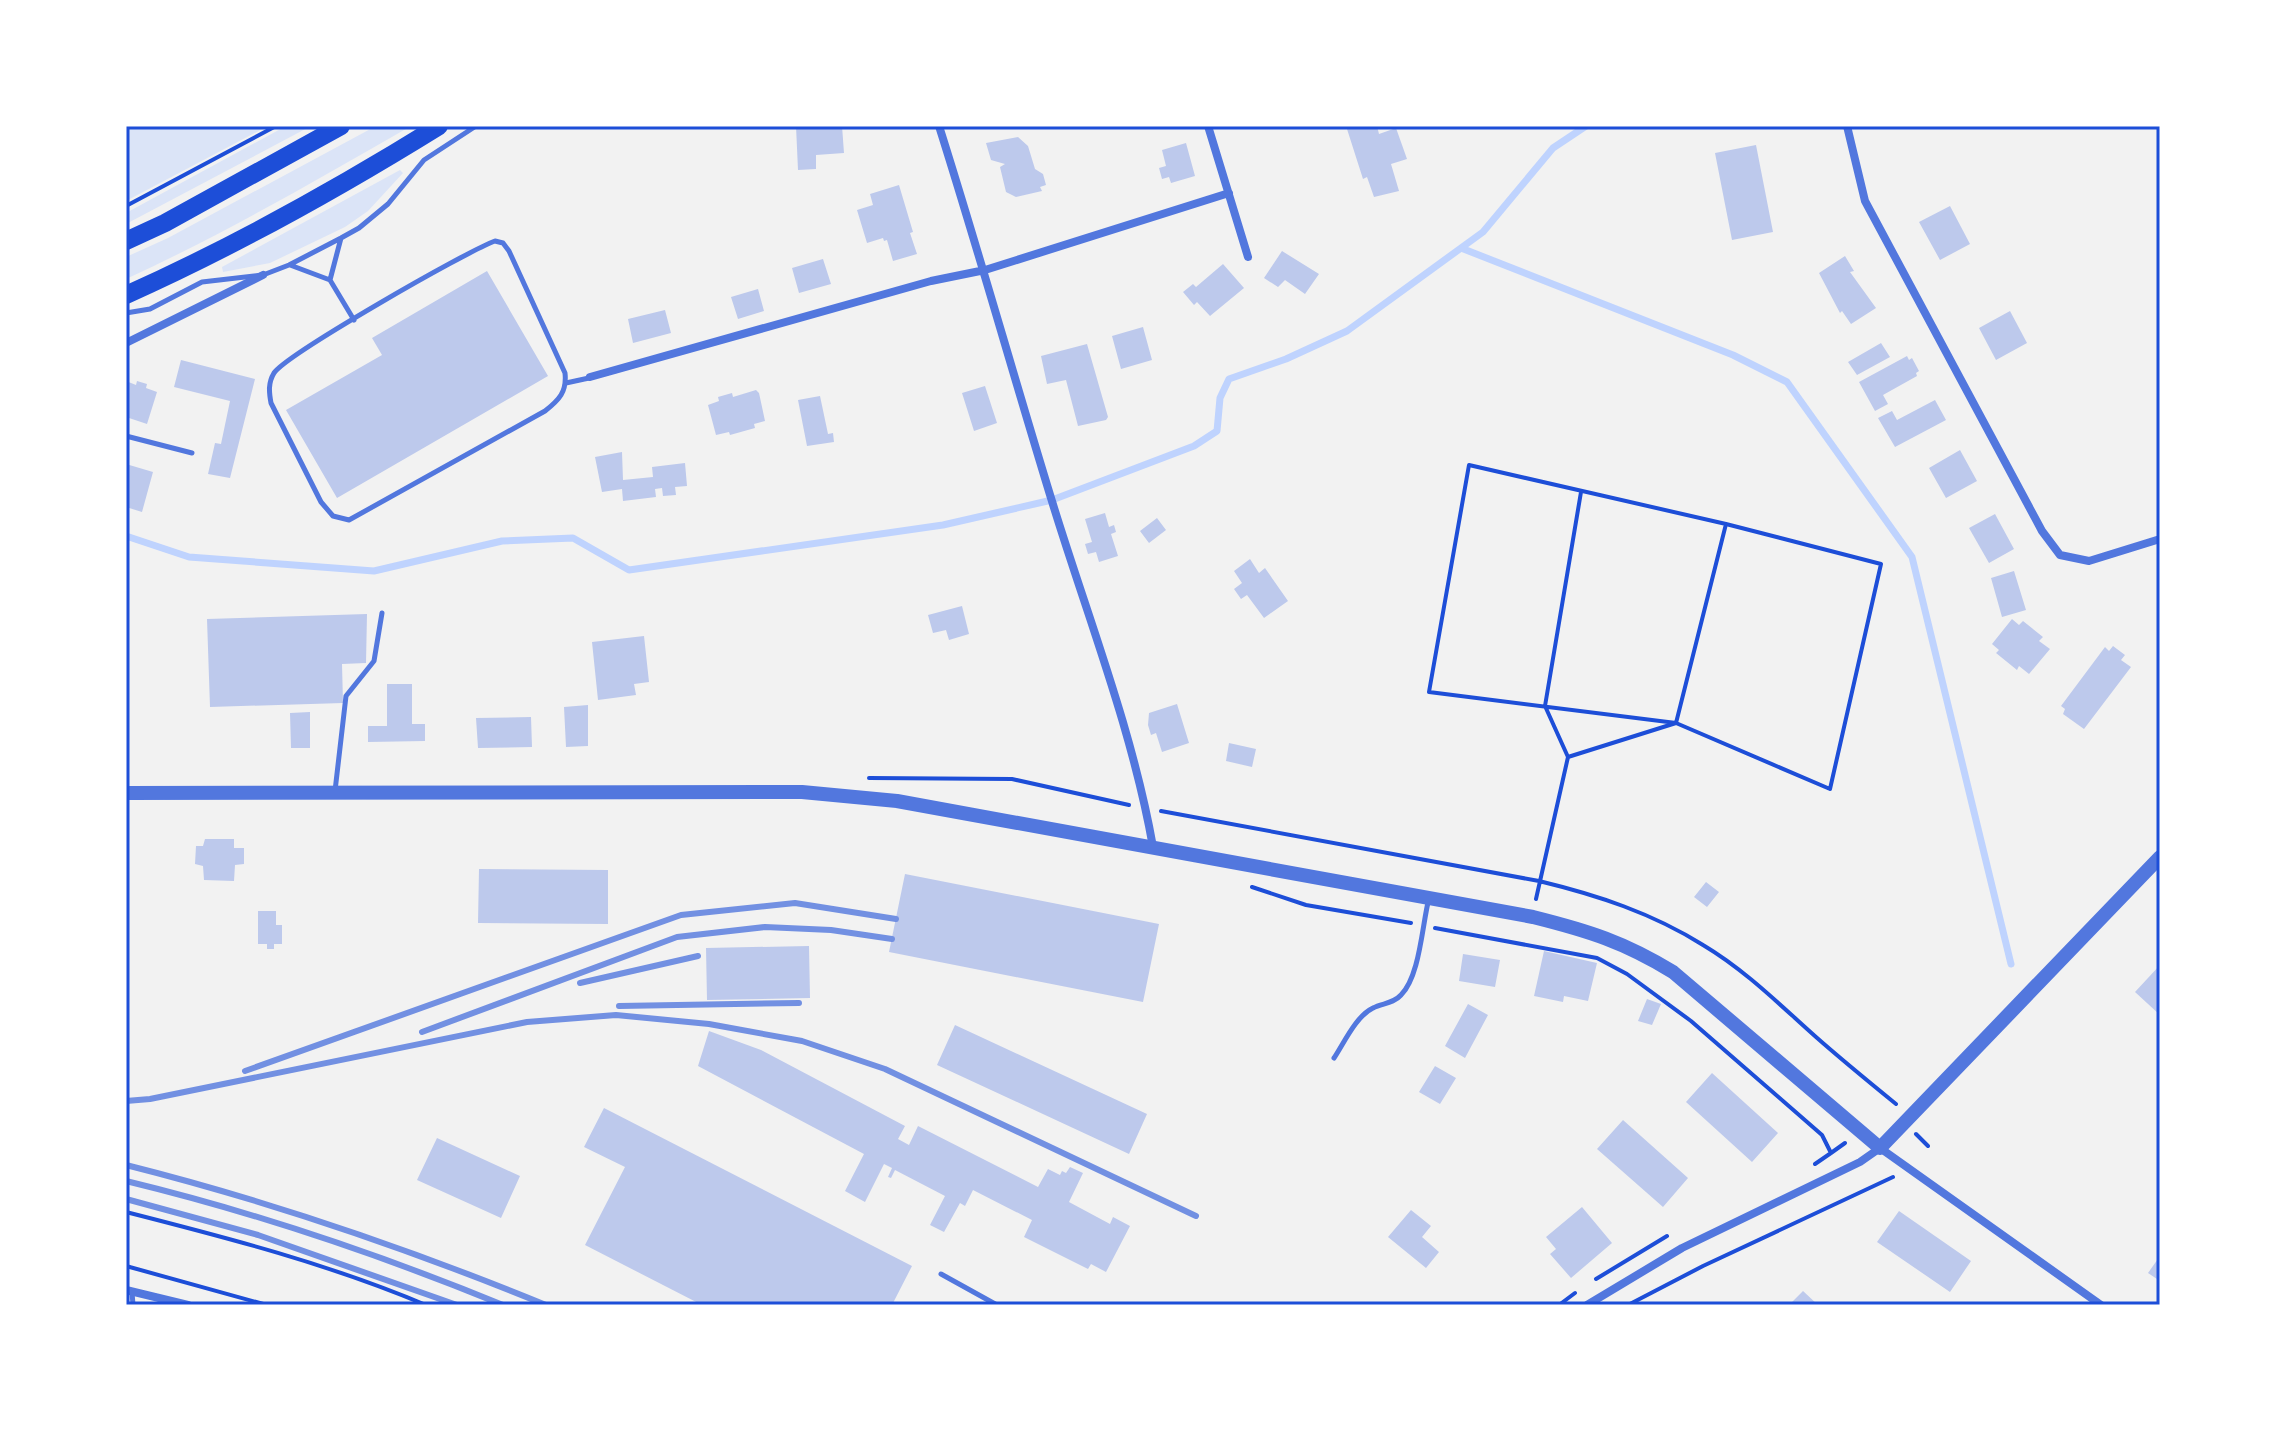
<svg xmlns="http://www.w3.org/2000/svg" width="2286" height="1431" font-family="'DejaVu Sans',sans-serif">
<style>
.green{fill:#dbe4f7}
.lines{fill:none;stroke-linecap:round;stroke-linejoin:round}
.stream{stroke:#bfd3fe;stroke-width:7}
.building{fill:#bdc9ec}
.path{stroke:#1d4ed8;stroke-width:4}
.service{stroke:#5277de;stroke-width:5}
.minor{stroke:#5277de;stroke-width:8}
.tertiary{stroke:#5277de;stroke-width:14}
.trunk{stroke:#1d4ed8;stroke-width:18}
.rail{stroke:#7290e2;stroke-width:6}
.neatline{fill:none;stroke:#1d4ed8;stroke-width:3}
</style>
<rect width="100%" height="100%" fill="#f2f2f2"/>
<path class="green" d="M126,126H268L126,201Z
M286,126H311L126,224V213Z
M376,126H411C317,180 224,234 126,279V257L168,238Z
M400,170L403,173L368,211L345,227L270,263L223,272L222,267Z"/>
<g class="lines">
<path class="stream" d="M1461,248L1733,355L1787,382L1912,557L2011,964
M126,536L189,557L374,571L502,541L573,538L629,570L943,525L1052,500L1194,446L1217,431L1220,398L1229,379L1286,359L1347,331L1483,232L1553,148L1586,126"/>
</g>
<path class="building" d="M796,126H842L844,153L816,155V169L798,170Z
M1356,126H1377L1379,134L1396,128L1407,159L1391,164L1399,191L1374,197L1367,177L1363,179L1347,129Z
M1018,137L1028,146L1035,169L1043,174L1046,185L1040,187L1042,191L1016,197L1006,192L1000,167L1005,164L991,160L986,143Z
M1186,143L1195,176L1171,183L1169,177L1162,179L1159,168L1166,166L1162,150Z
M1756,145L1773,232L1732,240L1715,153Z
M899,185L913,232L910,233L917,254L893,261L887,240L884,241L883,238L867,243L857,210L873,205L870,194Z
M1950,206L1970,244L1940,260L1919,222Z
M1282,251L1319,274L1305,294L1285,280L1278,287L1264,278Z
M1845,256L1854,271L1850,272L1876,308L1851,324L1842,311L1840,313L1819,273Z
M823,259L831,284L799,293L792,268Z
M1223,264L1244,288L1210,316L1197,302L1194,305L1183,292L1193,284L1196,287Z
M487,271L548,376L337,498L286,410L382,355L372,338Z
M758,289L764,311L738,319L731,297Z
M665,310L671,333L633,343L628,319Z
M2010,311L2027,343L1996,360L1979,328Z
M1143,327L1152,360L1121,369L1112,336Z
M1881,343L1890,357L1857,375L1848,362Z
M1087,344L1108,417L1106,420L1078,426L1066,380L1047,384L1041,356Z
M1907,356L1909,360L1912,358L1919,371L1916,373L1917,376L1883,395L1888,404L1875,411L1859,382Z
M181,360L255,379L230,478L208,474L215,443L221,444L230,401L174,387Z
M126,381L136,385L137,381L147,384L146,388L157,392L147,424L126,417Z
M985,386L997,423L974,431L962,393Z
M756,390L759,393L765,421L754,424L755,428L730,435L729,432L716,435L708,405L719,401L718,397L732,393L733,397Z
M820,396L828,434L833,433L834,442L807,446L798,400Z
M1935,400L1946,420L1895,447L1878,418L1892,411L1897,420Z
M1960,450L1977,481L1946,498L1929,468Z
M622,452L623,480L653,477L652,467L685,463L687,486L675,487L676,495L663,496L662,488L655,489L656,497L623,501L622,489L602,492L595,457Z
M126,464L153,472L142,512L126,507Z
M1105,513L1109,527L1114,525L1116,532L1111,534L1118,556L1099,562L1096,552L1088,554L1085,544L1092,542L1085,519Z
M1995,514L2014,549L1989,563L1969,528Z
M1157,518L1166,530L1149,543L1140,531Z
M1250,559L1259,573L1265,568L1288,601L1264,618L1247,595L1241,599L1234,589L1242,583L1234,571Z
M2014,571L2026,610L2002,617L1991,578Z
M962,606L969,634L949,640L946,630L933,633L928,615Z
M367,614L366,663L342,664L343,703L210,707L207,619Z
M2012,619L2019,625L2023,621L2043,637L2039,641L2050,649L2029,674L2019,666L2017,670L1996,653L1999,650L1992,644Z
M644,636L649,682L634,684L636,695L598,700L592,642Z
M2113,646L2125,655L2121,660L2131,667L2084,729L2063,714L2065,709L2061,706L2105,647L2109,651Z
M387,684H412V724H425V741L368,742V726H387Z
M1177,704L1189,743L1162,752L1156,733L1151,735L1148,725L1149,713Z
M588,705V746L566,747L564,707Z
M310,712V748H291L290,713Z
M531,717L532,747L478,748L476,718Z
M1229,743L1256,749L1252,767L1226,761Z
M205,839H234V848H244V864L235,865L234,881L204,880L203,866L195,864L196,846H203Z
M479,869L608,870V924L478,923Z
M905,874L1159,924L1143,1002L889,952Z
M1706,882L1719,892L1707,907L1694,897Z
M258,911H276V925H282V944H274V949H267V944H258Z
M809,946L810,998L707,1000L706,948Z
M1544,951L1597,963L1588,1001L1564,996L1563,1002L1534,996Z
M1463,954L1500,960L1495,987L1459,981Z
M2160,965V1015L2135,992Z
M1647,999L1661,1004L1652,1025L1638,1021Z
M1468,1004L1488,1015L1465,1058L1445,1046Z
M955,1025L1147,1114L1129,1154L937,1065Z
M709,1031L761,1050L905,1126L898,1139L909,1145L918,1126L1038,1187L1048,1169L1060,1175L1062,1171L1066,1173L1070,1167L1083,1173L1069,1202L1110,1224L1113,1217L1130,1226L1106,1272L1091,1264L1088,1269L1024,1237L1032,1220L973,1190L965,1206L960,1203L944,1232L930,1225L945,1196L895,1170L891,1178L888,1177L892,1168L884,1164L865,1202L845,1191L864,1154L698,1066Z
M1435,1066L1456,1078L1440,1104L1419,1092Z
M1712,1073L1778,1133L1752,1162L1686,1102Z
M604,1108L912,1266L892,1305H702L585,1245L625,1167L584,1147Z
M1623,1120L1688,1178L1663,1207L1597,1149Z
M437,1138L520,1176L501,1218L417,1180Z
M1582,1207L1612,1243L1571,1278L1550,1254L1556,1249L1546,1237Z
M1411,1210L1431,1226L1422,1237L1439,1252L1426,1268L1388,1237Z
M1899,1211L1971,1261L1950,1292L1877,1242Z
M2160,1256V1281L2148,1273Z
M1803,1291L1818,1305H1789Z"/>
<g class="lines">
<path class="path" d="M126,206L276,126
M1568,757L1545,706L1581,492
M869,778L1012,779L1129,805
M1161,811L1539,881C1597,895 1652,913 1703,945C1745,970 1780,1005 1816,1037C1842,1060 1869,1082 1896,1104
M1252,887L1306,905L1411,923
M1536,899L1568,757L1676,723L1429,692L1469,465L1726,524L1881,564L1830,789L1676,723L1726,524
M1435,928L1597,958L1627,974L1691,1021L1822,1135L1831,1153L1815,1164
M1916,1134L1928,1146
M1831,1153L1845,1143
M126,1212C228,1238 329,1264 426,1305
M126,1266L267,1305
M1596,1279L1667,1236
M1559,1305L1575,1293
M1628,1305L1703,1266L1893,1177"/>
<path class="service" d="M341,238L330,280L354,320
M495,241L503,243L509,251L565,373C567,392 559,400 545,411L349,520L333,516L321,502L271,403C269,392 268,383 274,373C287,354 467,251 495,241Z
M290,265L330,280
M126,313L150,309L202,282L263,275L289,265L341,238L359,228L388,204L424,160L476,126
M566,383L589,378
M126,436L192,453
M335,791L346,696L374,661L382,613
M1334,1058C1344,1043 1356,1016 1373,1008C1382,1003 1393,1004 1401,995C1420,976 1422,925 1429,898
M941,1274L997,1305
M132,1292L133,1305"/>
<path class="minor" d="M939,126C978,249 1013,374 1051,498C1086,613 1132,728 1153,847
M1208,126L1248,257
M1847,126L1865,201L2042,531L2060,555L2089,561L2160,539
M126,343L263,275
M590,377L931,281L985,270L1229,193
M126,1290L188,1305
M1587,1305L1682,1248L1860,1162L1880,1148L2101,1305"/>
<path class="tertiary" d="M126,793L802,792L897,801L1533,917C1589,931 1624,942 1673,972L1880,1148L2160,857"/>
<path class="trunk" d="M126,241L165,223L341,126
M126,295C233,247 339,188 439,126"/>
<path class="rail" d="M580,983L698,956
M619,1006L799,1003
M422,1032L677,937L765,927L831,930L892,939
M245,1071L681,915L795,903L896,919
M126,1101L150,1099L527,1022L616,1015L709,1024L802,1041L885,1069L1196,1216
M126,1165C269,1201 409,1249 546,1305
M126,1181C254,1212 381,1255 503,1305
M126,1199L258,1235L457,1305"/>
</g>
<rect width="2286" height="1431" fill="none" stroke="#ffffff" stroke-width="256"/>
<rect x="128" y="128" width="2030" height="1175" class="neatline"/>
</svg>
